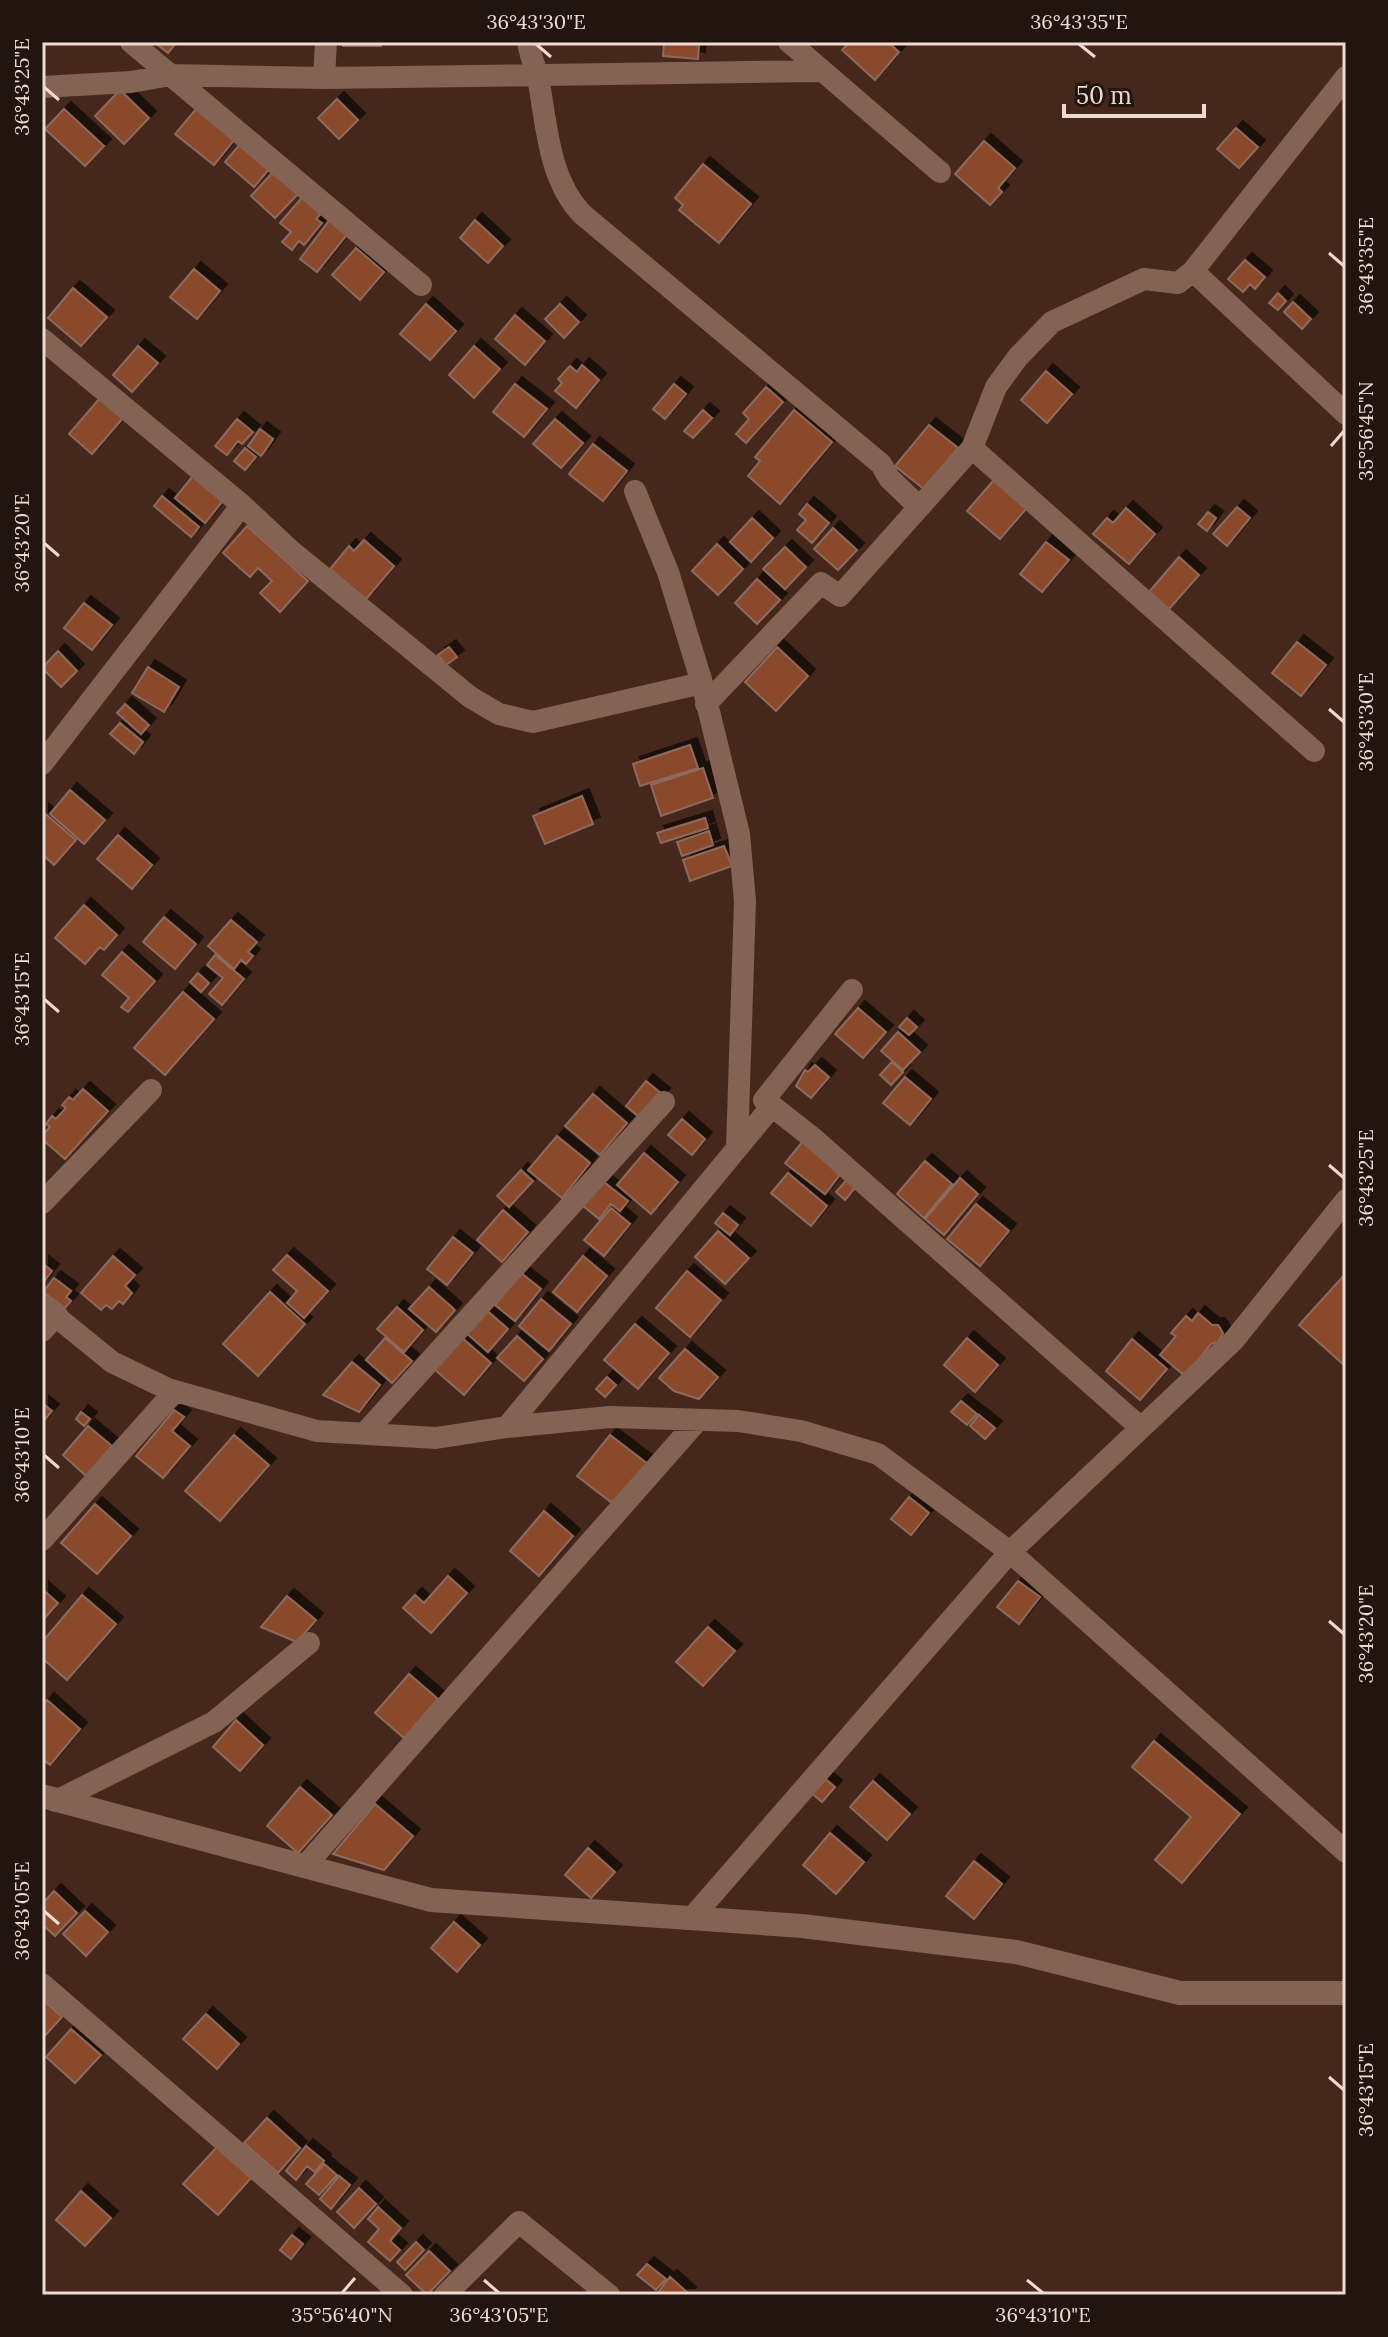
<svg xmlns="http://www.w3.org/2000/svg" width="1388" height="2337" font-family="Lora,serif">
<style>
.building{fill:#8a482c;stroke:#8d6a5c;stroke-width:2;filter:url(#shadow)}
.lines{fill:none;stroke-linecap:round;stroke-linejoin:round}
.street{stroke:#846254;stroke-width:22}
.secondary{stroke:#846254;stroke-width:24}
.ticks{fill:none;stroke:#eedad2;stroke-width:3}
.neatline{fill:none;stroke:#eedad2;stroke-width:3}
.ticks-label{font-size:20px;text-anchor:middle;fill:#eedad2}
</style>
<defs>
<filter id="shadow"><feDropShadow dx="7" dy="-7" stdDeviation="0" flood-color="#0009"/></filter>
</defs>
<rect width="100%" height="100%" fill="#45271b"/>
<path class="building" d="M154,42H177L168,53Z
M343,42H381V46H343Z
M664,42H699L698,59L663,56Z
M850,42H888L899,52L875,80L842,50Z
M120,90L149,118L124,144L95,116Z
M337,99L358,120L339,139L318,118Z
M197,108L235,139L214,165L175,134Z
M64,109L104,146L85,166L45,129Z
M1236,128L1258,147L1239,168L1217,149Z
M984,141L1015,168L998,188L1002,192L990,205L955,174Z
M241,143L270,168L254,187L225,162Z
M703,164L751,204L719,243L679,210L683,205L675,198Z
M274,171L298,194L275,218L251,196Z
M305,194L324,210L316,219L322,223L304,245L299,241L292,250L282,242L291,232L280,223Z
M332,217L350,231L317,272L300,259Z
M475,220L503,246L488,263L460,238Z
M356,248L384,272L360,300L332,275Z
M1245,260L1265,277L1255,289L1250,284L1243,292L1228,279Z
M194,269L220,291L197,319L170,297Z
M73,288L107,317L81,346L48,318Z
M1278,293L1286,301L1278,310L1269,303Z
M1293,302L1311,319L1302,329L1284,312Z
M426,304L456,331L430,360L400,334Z
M560,304L579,322L564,338L545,319Z
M515,315L545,341L525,365L495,339Z
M138,346L158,363L132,392L113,375Z
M474,346L500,369L474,398L449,375Z
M582,365L599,380L576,408L555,391L562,383L558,379L570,366L577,372Z
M1046,371L1072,394L1047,423L1021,400Z
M515,384L547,409L524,437L493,412Z
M674,384L686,394L665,419L653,409Z
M766,387L783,402L746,443L736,434L749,419L743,413Z
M100,398L123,418L92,454L69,434Z
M703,410L712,418L693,438L684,431Z
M794,410L832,442L780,504L748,476L760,461L755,457Z
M237,419L253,432L242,444L238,441L227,455L215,446Z
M555,419L583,443L561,468L533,444Z
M929,425L958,448L924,489L895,466Z
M260,429L273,439L261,456L248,446Z
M593,444L627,471L603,501L569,474Z
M245,448L256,457L245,470L234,461Z
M196,472L226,497L205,523L175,498Z
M994,480L1027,508L1000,539L967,511Z
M162,496L199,527L191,537L154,506Z
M807,504L829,523L812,543L797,530L806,520L799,514Z
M1237,507L1250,518L1227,546L1213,534Z
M1126,508L1155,534L1129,564L1093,534L1107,518L1113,523Z
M1208,512L1216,518L1207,531L1198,524Z
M752,518L773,538L751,562L730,542Z
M247,526L308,581L280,612L260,593L272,581L258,568L250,577L223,553Z
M833,528L857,550L838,570L814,549Z
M364,540L394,566L366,599L330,569L349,546L354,551Z
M1046,542L1069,560L1042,592L1020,574Z
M717,544L743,569L718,595L692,571Z
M785,547L806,567L785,589L763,569Z
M1179,557L1199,575L1169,609L1149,592Z
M757,579L780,600L757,624L735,603Z
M84,603L112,625L92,650L64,628Z
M1297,642L1326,665L1301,696L1272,673Z
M449,647L457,657L446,665L438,655Z
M777,647L808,676L776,711L745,682Z
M58,651L77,671L61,687L42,668Z
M148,667L179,687L164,712L132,693Z
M125,704L149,725L141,734L117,713Z
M120,723L143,742L134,754L110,734Z
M690,745L698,768L640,786L633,764Z
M703,768L713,798L661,816L651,785Z
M70,790L105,820L84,844L50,814Z
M582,796L593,824L545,844L533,816Z
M42,811L76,840L54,865L42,854Z
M705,818L708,828L661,843L657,833Z
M709,831L713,845L682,856L677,842Z
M118,835L152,865L132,889L97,859Z
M724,846L732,866L690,881L683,860Z
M84,905L117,935L104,950L100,947L85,964L55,938Z
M164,917L196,944L175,969L143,942Z
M231,920L257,942L248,952L253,956L246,964L241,960L234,969L208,946Z
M122,952L155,981L128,1012L121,1007L129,998L102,975Z
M215,955L244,979L222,1005L209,994L223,978L207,965Z
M198,973L209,983L201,992L190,982Z
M183,992L214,1019L165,1075L134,1048Z
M858,1008L886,1032L863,1058L835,1034Z
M907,1018L917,1027L909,1035L899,1027Z
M898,1032L920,1052L903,1070L881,1051Z
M892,1062L903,1072L891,1085L880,1075Z
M815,1065L829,1077L811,1098L796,1086L805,1070L808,1072Z
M905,1077L931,1099L910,1125L883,1103Z
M646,1081L663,1095L643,1120L626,1106Z
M83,1089L108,1111L65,1159L42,1139V1136L50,1127L46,1124L52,1116L56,1119L66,1108L62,1105L69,1097L73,1100Z
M593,1094L627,1123L600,1155L565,1126Z
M682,1119L705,1139L692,1155L668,1135Z
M557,1136L590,1163L562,1198L528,1170Z
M804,1140L843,1171L825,1194L785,1163Z
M644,1153L678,1182L651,1214L617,1185Z
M925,1161L952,1184L924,1218L897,1194Z
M521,1170L533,1181L509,1207L497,1196Z
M788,1173L827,1206L811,1226L771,1193Z
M851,1175L860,1182L845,1200L836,1192Z
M960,1178L978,1194L944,1235L925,1219Z
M600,1179L628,1201L620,1211L611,1204L599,1219L581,1204Z
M976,1204L1009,1231L980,1266L947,1239Z
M611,1208L630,1224L604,1256L584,1240Z
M503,1210L528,1232L502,1262L477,1240Z
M723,1213L738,1225L730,1235L715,1223Z
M718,1231L749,1258L725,1284L695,1257Z
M453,1237L473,1253L447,1285L427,1269Z
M287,1255L328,1291L304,1318L287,1303L297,1291L273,1270Z
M113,1256L135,1275L125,1286L132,1293L123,1304L119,1301L112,1309L106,1305L101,1310L81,1293Z
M583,1256L607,1276L577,1312L553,1292Z
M42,1263L52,1271L42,1284Z
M687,1271L721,1300L690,1337L656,1308Z
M521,1273L541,1289L515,1321L495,1305Z
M1346,1273V1362L1344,1365L1299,1325Z
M54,1278L71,1291L66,1297L71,1301L65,1308L43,1292Z
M429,1287L455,1310L436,1332L409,1309Z
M270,1292L305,1324L258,1376L223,1344Z
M541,1299L571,1324L549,1351L519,1326Z
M397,1307L423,1330L404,1352L377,1329Z
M484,1308L508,1329L488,1352L464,1331Z
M1198,1313L1212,1325H1218L1223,1333L1219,1341L1211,1344L1185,1376L1160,1355L1176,1336L1171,1333L1186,1316L1192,1321Z
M635,1324L669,1353L638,1389L604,1360Z
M517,1336L543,1359L524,1381L497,1358Z
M461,1337L491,1363L464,1395L434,1369Z
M385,1338L412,1361L392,1383L366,1360Z
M967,1338L998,1365L975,1392L944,1365Z
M1132,1339L1167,1369L1140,1400L1106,1371Z
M685,1349L718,1377L699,1399L674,1391L659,1378Z
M352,1362L380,1385L359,1412L323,1395Z
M607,1377L616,1385L605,1397L596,1389Z
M961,1401L977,1414L967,1425L951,1412Z
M42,1403L52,1411L42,1423Z
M174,1410L184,1417L172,1431L190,1446L163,1478L136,1456Z
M81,1412L90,1419L84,1426L76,1419Z
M979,1415L995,1428L985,1439L970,1426Z
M88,1426L112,1446L86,1476L63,1455Z
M234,1435L269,1465L220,1521L185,1491Z
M610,1435L649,1465L616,1506L577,1476Z
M909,1497L929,1513L911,1535L891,1519Z
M95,1504L131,1536L97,1574L61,1543Z
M544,1511L573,1536L539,1576L510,1551Z
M448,1576L467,1593L431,1633L403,1608L415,1595L424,1603Z
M1018,1581L1040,1597L1019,1624L997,1607Z
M42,1589L58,1603L42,1621Z
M82,1595L116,1624L67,1680L42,1658V1642Z
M287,1596L316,1620L297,1642L261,1627Z
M708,1627L735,1651L703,1686L676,1662Z
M409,1674L438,1699L404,1738L375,1713Z
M47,1700L80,1729L50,1765L42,1759V1706Z
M236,1720L263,1745L240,1771L213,1747Z
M1154,1741L1240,1814L1182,1883L1155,1860L1191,1817L1132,1767Z
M823,1777L835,1787L822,1802L810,1792Z
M873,1781L910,1814L887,1840L850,1807Z
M300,1787L332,1815L298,1853L267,1826Z
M375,1804L413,1836L384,1870L333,1854Z
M830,1833L864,1862L836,1894L803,1865Z
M588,1848L615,1872L591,1898L565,1875Z
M974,1861L1002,1884L974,1919L946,1896Z
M54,1891L77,1913L55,1936L42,1924V1904Z
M85,1911L108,1932L86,1956L63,1934Z
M454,1922L480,1945L457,1972L431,1948Z
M42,1999L62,2017L42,2039Z
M206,2014L239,2044L217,2069L183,2039Z
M71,2029L101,2055L75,2083L46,2057Z
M267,2118L300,2148L278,2173L244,2143Z
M306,2146L324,2161L315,2172L307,2166L296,2180L286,2171Z
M217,2147L251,2178L218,2215L183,2184Z
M324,2164L337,2175L319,2195L306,2184Z
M339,2176L350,2185L331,2209L320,2199Z
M359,2188L376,2204L354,2228L337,2212Z
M81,2191L111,2218L85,2246L56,2220Z
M378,2207L401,2228L390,2241L400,2250L390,2261L368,2242L379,2229L368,2219Z
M292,2235L303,2244L291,2259L280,2250Z
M416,2242L424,2250L405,2270L397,2262Z
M429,2251L450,2271L427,2295L406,2275Z
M647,2264L666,2279L656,2290L637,2275Z
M670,2277L689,2294L688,2295H656Z"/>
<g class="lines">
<path class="street" d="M131,42L421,285
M528,42C530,55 535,66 538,78C547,125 548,178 582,214L881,464L889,478L919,507
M789,42L940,172
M1346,77L1193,271L1346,414
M324,78L326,42
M42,87L131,82L171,75L324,78L821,71
M42,339L242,505L290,550L470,697L499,714L533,722L702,683L739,834L745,901L737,1148
M972,448L1314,751
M635,491L668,572L702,683
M706,704L821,583L840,596L972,448L996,387L1018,357L1052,322L1144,279L1178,283L1193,271
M42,764L242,505
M772,1106L764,1100L852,990
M42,1203L151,1090
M42,1305L112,1362L168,1389L317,1431L436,1438L507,1427L610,1417L738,1421L801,1431L878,1454L1010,1552L1346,1852
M42,1331L57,1315
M507,1427L772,1106L814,1139L1141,1428
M364,1434L664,1102
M42,1540L175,1391
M56,1801L214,1722L309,1643
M304,1867L698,1420
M691,1919L1010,1552L1234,1340L1346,1200
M42,1984L402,2295
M445,2295L519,2222L609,2295"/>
<path class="secondary" d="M42,1796L431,1900L802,1926L1016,1952L1180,1993H1346"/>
</g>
<path class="ticks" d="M536,44L551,57M1079,44L1095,57M44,87L59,100M1329,253L1344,266M1331,446L1344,431M44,543L59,556M1329,709L1344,722M44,999L59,1012M1329,1165L1344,1178M44,1455L59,1468M1329,1621L1344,1634M44,1911L59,1924M1329,2077L1344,2090M484,2280L499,2293M1027,2280L1043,2293M342,2293L355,2278"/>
<rect width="1388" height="2337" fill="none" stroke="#22140f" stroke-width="88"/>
<path d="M1064 104v12h140v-12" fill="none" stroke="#eedad2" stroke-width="4"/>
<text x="1076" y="104" font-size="24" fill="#eedad2" stroke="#22140f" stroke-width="6" paint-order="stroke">50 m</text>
<rect x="44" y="44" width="1300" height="2249" class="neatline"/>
<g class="ticks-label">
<text x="536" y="29">36°43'30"E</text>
<text x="1079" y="29">36°43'35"E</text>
<text transform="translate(22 87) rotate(-90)" y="7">36°43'25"E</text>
<text transform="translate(1366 266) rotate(-90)" y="7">36°43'35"E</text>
<text transform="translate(1366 431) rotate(-90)" y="7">35°56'45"N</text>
<text transform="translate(22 543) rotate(-90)" y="7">36°43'20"E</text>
<text transform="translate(1366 722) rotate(-90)" y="7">36°43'30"E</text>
<text transform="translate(22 999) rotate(-90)" y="7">36°43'15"E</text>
<text transform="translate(1366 1178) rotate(-90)" y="7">36°43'25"E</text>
<text transform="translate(22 1455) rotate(-90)" y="7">36°43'10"E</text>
<text transform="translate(1366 1634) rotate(-90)" y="7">36°43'20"E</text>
<text transform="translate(22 1911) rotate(-90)" y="7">36°43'05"E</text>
<text transform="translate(1366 2090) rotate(-90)" y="7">36°43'15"E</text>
<text x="342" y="2322">35°56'40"N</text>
<text x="499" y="2322">36°43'05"E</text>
<text x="1043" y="2322">36°43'10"E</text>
</g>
</svg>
